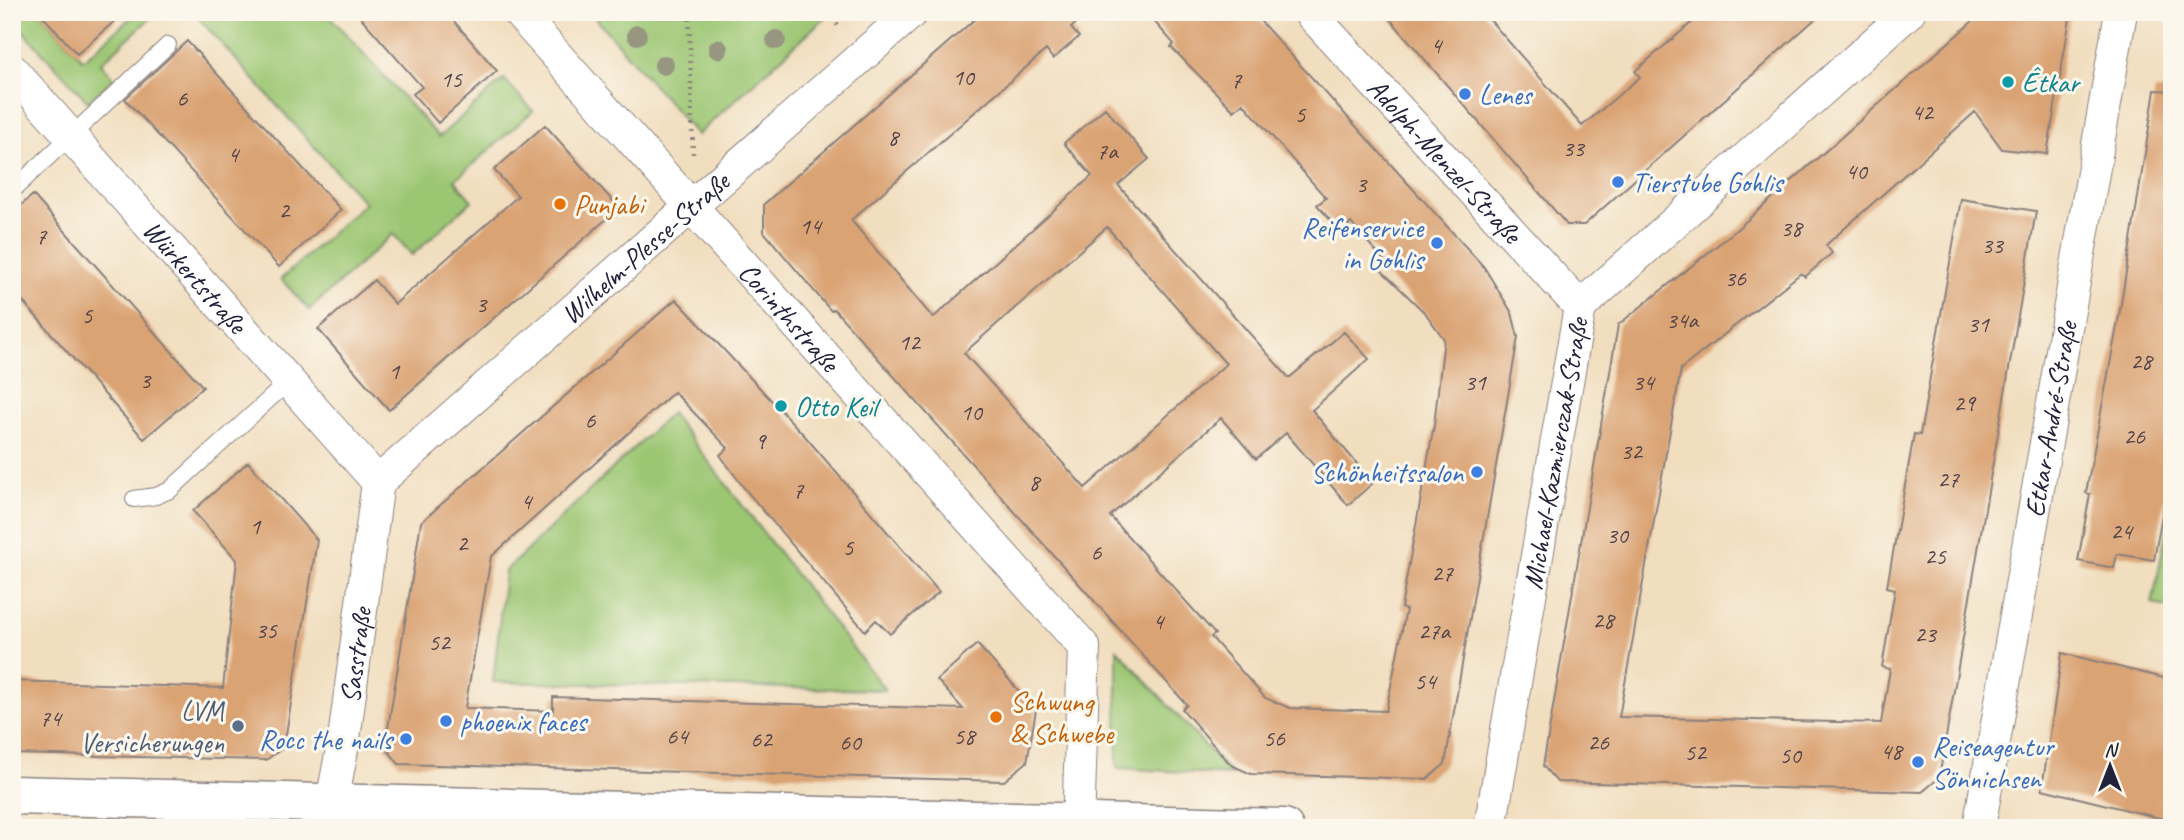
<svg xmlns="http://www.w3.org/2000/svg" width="2184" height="840" font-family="Caveat,sans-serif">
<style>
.green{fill:#9bc672;stroke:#5e7456;stroke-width:2}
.building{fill:#daa373;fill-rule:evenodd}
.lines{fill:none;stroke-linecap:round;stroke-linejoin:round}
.service-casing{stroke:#8a807d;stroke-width:18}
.minor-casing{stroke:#8a807d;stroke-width:34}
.secondary-casing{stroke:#8a807d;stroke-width:41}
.path{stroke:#8a807d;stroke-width:4.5;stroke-dasharray:2 5;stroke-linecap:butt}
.service{stroke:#fff;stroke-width:16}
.minor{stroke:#fff;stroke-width:32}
.secondary{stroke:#fff;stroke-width:38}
.tree{fill:#969681}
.culture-dot{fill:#0f9aa8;stroke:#fbf7ec;stroke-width:2.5}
.shop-dot{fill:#3f7fe0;stroke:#fbf7ec;stroke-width:2.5}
.food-dot{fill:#e8710a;stroke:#fbf7ec;stroke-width:2.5}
.service-dot{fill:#5c6f8a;stroke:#fbf7ec;stroke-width:2.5}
.labels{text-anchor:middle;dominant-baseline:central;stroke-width:6;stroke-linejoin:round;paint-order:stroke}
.number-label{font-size:24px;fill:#504249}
.culture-label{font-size:28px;fill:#0d838f;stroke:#fbf7ec;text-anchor:start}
.shop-label{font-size:28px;fill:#366cbe;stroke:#fbf7ec;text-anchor:start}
.street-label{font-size:28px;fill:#22223b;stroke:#fbf7ec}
.food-label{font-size:28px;fill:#c56008;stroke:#fbf7ec;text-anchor:start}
.service-label{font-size:28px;fill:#4e5e75;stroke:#fbf7ec;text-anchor:end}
</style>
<rect width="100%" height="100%" fill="#fbf7ec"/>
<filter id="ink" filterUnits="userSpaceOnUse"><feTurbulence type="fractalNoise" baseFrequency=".0143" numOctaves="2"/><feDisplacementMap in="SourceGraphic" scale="14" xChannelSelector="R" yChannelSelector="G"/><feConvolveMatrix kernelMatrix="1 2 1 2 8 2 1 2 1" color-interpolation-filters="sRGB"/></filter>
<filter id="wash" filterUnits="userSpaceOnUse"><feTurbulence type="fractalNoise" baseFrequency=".00686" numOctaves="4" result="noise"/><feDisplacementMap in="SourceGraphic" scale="28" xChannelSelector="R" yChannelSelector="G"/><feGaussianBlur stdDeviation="1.57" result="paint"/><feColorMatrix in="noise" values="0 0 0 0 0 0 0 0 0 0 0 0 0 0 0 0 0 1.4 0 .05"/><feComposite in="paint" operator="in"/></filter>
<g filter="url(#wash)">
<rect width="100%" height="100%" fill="#f1debf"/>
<path class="green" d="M12,12H39L83,60L137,12H157L101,63L114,78L88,102L12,19Z
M193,12H326L439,137L504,79L533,111L455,180L472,201L412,255L393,234L309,310L281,279L365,203Z
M590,12H831L697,135Z
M671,413L885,690L493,682L505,571Z
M2172,504V608L2152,604Z
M1117,649L1232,775L1117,768Z"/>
<g id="blocks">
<path class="building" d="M39,12H125L77,54Z
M356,12H446L497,71L438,123L413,94L422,87Z
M983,12H1088L1071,28L1079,37L1053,59L1046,50L851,220L933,318L1092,176L1064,143L1105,108L1149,159L1118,185L1289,378L1344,332L1369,359L1312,410L1373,483L1348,505L1286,433L1256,459L1221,418L1110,516L1215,634L1211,637L1265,698L1290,708L1386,711L1406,610L1401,608L1434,425L1444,339L1426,314L1381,270L1387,264L1351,223L1340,231L1317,205L1326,198L1243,103L1234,111L1171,47L1174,44L1146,12H1252L1484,267L1512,313L1518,337L1445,764L1427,779L1251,774L1231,765L1182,709L1187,705L834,309L831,311L764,232V204ZM1107,227L1226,364L1085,488L964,353Z
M1384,12H1483L1582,126L1640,77L1635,71L1704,12H1823L1584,225H1567Z
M1983,12H2071L2047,154L2002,149L1975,112L1826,245L1832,253L1805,277L1801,273L1681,369L1619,717L1881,723L1890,669L1882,667L1895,589L1887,587L1914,434L1920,435L1961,199L2036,211L1939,778L1922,792L1557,782L1543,766L1618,325L1735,231Z
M187,41L341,210L279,267L125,99Z
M2155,90L2172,91V457L2154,560L2117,554L2114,568L2078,561L2090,494L2086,493L2120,310Z
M545,125L619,208L389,410L318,329L374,280L395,304L518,196L494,170Z
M33,195L203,387L144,439L12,289V213Z
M676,299L804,435L939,592L890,634L876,620L865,631L744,488L720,455L728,448L674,392L491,557L465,708L553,711V697L963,709L937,680L977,644L1036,710L1027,762L1004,781L399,764L385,747L421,522Z
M248,462L317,540L284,747L266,760L12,754V681L223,688L237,560L193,511Z
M2062,653L2172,680V821L2042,789Z"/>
</g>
</g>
<g filter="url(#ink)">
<use href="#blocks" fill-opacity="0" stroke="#8a807d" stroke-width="2"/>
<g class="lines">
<g class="service-casing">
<path id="service" d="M12,191L168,45
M134,499L156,496L170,490L289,381"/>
</g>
<g class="minor-casing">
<g id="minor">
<path id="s1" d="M518,12L1084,647L1078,828"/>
<path id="s2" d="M1309,12L1580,307"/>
<path id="s3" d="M12,70L378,482"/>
<path id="s4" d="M378,482L912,12"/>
<path id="s5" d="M327,828L344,739L378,482"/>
<path id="s6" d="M1490,828L1580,307L1909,12"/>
<path id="s7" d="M1979,828L2121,12"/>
</g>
</g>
<g class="secondary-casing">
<path id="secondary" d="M12,795L1284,828"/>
</g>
<path class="path" d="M689,12L693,157
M829,12L840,29"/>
<use href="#service" class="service"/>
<use href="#minor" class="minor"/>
<use href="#secondary" class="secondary"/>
</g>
<g class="tree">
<circle cx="637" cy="35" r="10"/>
<circle cx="776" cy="40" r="10"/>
<circle cx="718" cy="49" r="10"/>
<circle cx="664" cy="65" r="10"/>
</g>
</g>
<g class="culture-dot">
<circle cx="2008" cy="82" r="7"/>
<circle cx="781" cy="406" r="7"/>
</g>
<g class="shop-dot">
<circle cx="1465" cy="94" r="7"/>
<circle cx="1618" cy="182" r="7"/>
<circle cx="1437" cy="243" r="7"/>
<circle cx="1477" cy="472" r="7"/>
<circle cx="446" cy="721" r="7"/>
<circle cx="406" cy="739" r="7"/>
<circle cx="1918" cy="762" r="7"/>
</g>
<g class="food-dot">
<circle cx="560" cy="204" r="7"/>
<circle cx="996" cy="717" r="7"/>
</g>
<circle class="service-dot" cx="238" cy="726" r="7"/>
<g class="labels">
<g class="number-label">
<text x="1436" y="45">4</text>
<text x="963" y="77">10</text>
<text x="451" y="79">15</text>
<text x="1236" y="80">7</text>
<text x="182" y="98">6</text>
<text x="1922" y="112">42</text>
<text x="1300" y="114">5</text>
<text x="893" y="137">8</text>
<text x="1573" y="148">33</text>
<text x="1107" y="151">7a</text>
<text x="233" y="154">4</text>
<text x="1856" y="171">40</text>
<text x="1361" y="184">3</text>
<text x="284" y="210">2</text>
<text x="810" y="226">14</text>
<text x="1791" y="228">38</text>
<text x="41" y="236">7</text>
<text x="1992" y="245">33</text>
<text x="1735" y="278">36</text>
<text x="481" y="304">3</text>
<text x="87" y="315">5</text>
<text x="1682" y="320">34a</text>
<text x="1978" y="324">31</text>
<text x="909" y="342">12</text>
<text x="2141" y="361">28</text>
<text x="394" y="371">1</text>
<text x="145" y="380">3</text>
<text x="1475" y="382">31</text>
<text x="1643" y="382">34</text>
<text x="1964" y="403">29</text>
<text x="971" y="412">10</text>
<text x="590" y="420">6</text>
<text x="2134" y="436">26</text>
<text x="760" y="441">9</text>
<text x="1631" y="451">32</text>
<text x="1948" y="479">27</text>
<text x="1034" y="482">8</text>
<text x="798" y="490">7</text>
<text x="526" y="501">4</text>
<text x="255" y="526">1</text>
<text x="2121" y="531">24</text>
<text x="1617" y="535">30</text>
<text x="462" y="543">2</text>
<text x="848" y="547">5</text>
<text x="1096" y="552">6</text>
<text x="1935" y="556">25</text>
<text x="1442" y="573">27</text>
<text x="1603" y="620">28</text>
<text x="1158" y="621">4</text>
<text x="266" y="630">35</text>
<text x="1434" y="631">27a</text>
<text x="1925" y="634">23</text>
<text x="439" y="642">52</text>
<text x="1425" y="681">54</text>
<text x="50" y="718">74</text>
<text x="677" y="736">64</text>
<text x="964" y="736">58</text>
<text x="1274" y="738">56</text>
<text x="761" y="739">62</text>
<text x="850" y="742">60</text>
<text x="1598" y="742">26</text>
<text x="1891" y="751">48</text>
<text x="1695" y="752">52</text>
<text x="1790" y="755">50</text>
</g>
<g class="culture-label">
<text x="2022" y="82">Êtkar</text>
<text x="795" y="406">Otto Keil</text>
</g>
<g class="shop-label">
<text x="1479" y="94">Lenes</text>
<text x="1632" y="182">Tierstube Gohlis</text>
<text x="1423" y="227" text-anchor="end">Reifenservice<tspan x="1423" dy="32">in Gohlis</tspan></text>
<text x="1463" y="472" text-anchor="end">Schönheitssalon</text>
<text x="460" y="721">phoenix faces</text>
<text x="392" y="739" text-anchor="end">Rocc the nails</text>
<text x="1932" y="746">Reiseagentur<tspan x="1932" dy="32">Sönnichsen</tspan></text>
</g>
<g class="street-label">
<text stroke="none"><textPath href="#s2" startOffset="201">Adolph-Menzel-Straße</textPath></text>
<text stroke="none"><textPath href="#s4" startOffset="355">Wilhelm-Plesse-Straße</textPath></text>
<text stroke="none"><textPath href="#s3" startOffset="276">Würkertstraße</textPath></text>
<text stroke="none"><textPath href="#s1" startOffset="408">Corinthstraße</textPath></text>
<text stroke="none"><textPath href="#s7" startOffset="415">Etkar-André-Straße</textPath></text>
<text stroke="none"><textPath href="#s6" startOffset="380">Michael-Kazmierczak-Straße</textPath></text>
<text stroke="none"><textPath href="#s5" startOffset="175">Sasstraße</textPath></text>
</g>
<g class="food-label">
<text x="574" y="204">Punjabi</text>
<text x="1010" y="701">Schwung<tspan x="1010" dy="32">&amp; Schwebe</tspan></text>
</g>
<g class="service-label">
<text x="224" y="710">LVM<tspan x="224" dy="32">Versicherungen</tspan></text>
</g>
</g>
<rect width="2184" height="840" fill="none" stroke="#fbf7ec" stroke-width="42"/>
<g transform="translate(2110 766)" stroke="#fbf7ec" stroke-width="5" paint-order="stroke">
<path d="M0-5L12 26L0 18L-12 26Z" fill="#22223b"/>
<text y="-10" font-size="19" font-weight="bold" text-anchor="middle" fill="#22223b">N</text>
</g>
</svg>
